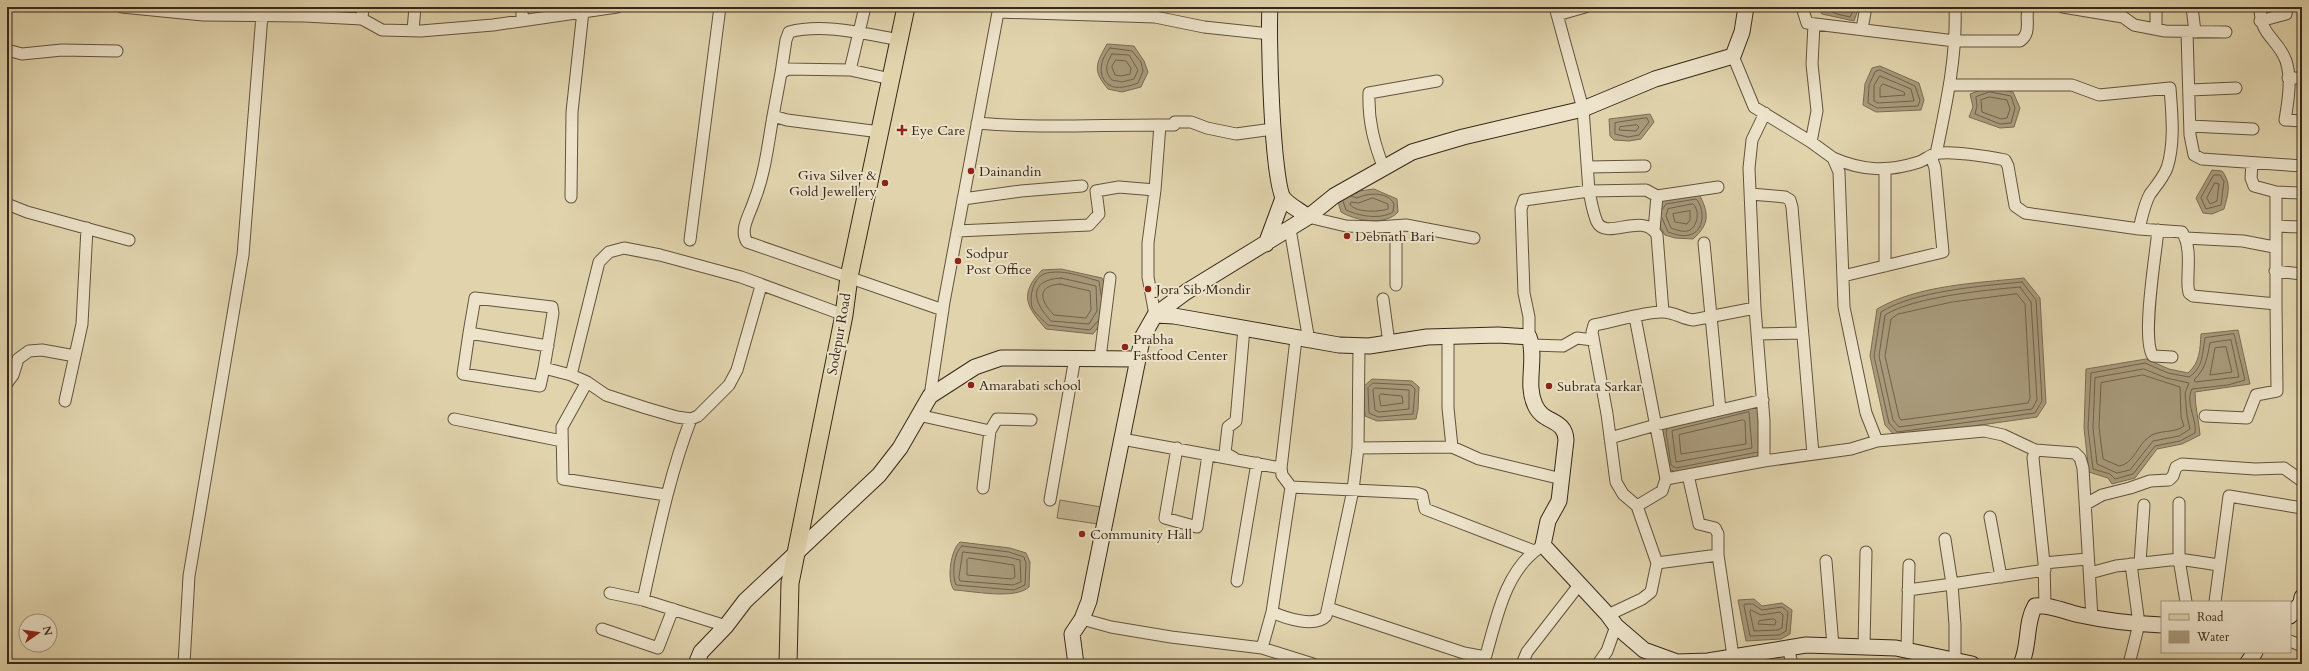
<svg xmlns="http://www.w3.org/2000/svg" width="2309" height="671" font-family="Cardo,serif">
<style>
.green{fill:#c4b794;stroke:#7e7056}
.water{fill:#a89a7b;stroke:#7b6c54}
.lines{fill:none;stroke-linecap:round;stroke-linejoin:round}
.shore{stroke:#70614a;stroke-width:1}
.street-casing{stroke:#62533e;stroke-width:13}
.secondary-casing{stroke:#382819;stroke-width:17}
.primary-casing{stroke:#382819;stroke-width:19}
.street{stroke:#ece3ca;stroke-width:11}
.secondary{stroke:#ece3ca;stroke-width:15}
.primary{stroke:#e1d4ad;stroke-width:17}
.poi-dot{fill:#8f2418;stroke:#ece3ca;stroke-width:1.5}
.labels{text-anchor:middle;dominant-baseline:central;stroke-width:4;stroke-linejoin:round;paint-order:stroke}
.poi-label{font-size:14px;fill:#382819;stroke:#ece3ca;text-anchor:start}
.street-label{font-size:14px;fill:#382819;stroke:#ece3ca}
</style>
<rect width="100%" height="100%" fill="#e1d4ad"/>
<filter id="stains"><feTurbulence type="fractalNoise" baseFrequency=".005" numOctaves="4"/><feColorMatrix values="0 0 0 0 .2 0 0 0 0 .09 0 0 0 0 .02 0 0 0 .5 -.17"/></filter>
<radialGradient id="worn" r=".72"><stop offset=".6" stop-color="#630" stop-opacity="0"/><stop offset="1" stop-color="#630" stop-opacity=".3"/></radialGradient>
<path class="green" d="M1060,500L1101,507L1098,524L1057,518Z"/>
<path class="water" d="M1817,7H1859L1854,21L1822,14Z
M1107,44L1134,46L1144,61L1148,72L1141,87L1122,92L1108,89C1092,70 1096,64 1107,44Z
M1880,66L1919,83L1924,100L1921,110L1876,112L1863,105L1865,84L1872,68Z
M1989,87L2013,92L2020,108L2014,127L2000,128L1969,117L1973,107L1970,94Z
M1650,114L1654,122L1641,139L1629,141L1614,140L1610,136L1609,119Z
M2212,170L2222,171C2232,184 2228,194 2224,209L2212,214L2203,213L2196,198Z
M1374,189L1397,199L1398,212C1386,226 1356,221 1341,212L1338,202L1353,193L1356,194L1359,191Z
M1699,194C1709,213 1710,224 1693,239L1675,238L1665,235C1658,224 1652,210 1664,200Z
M1061,269L1102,278L1105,285L1103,321L1093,334L1046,329C1027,307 1018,295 1042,270Z
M2024,278L2040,298L2046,403L2037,417L1896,437L1885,425L1870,356L1877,309C1918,285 1977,283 2024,278Z
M2238,330L2250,384L2195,392C2195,408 2199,420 2200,435L2182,444L2157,449L2135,478L2112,484L2108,478L2089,472L2084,428L2086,369L2146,359L2169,369L2188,373C2200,362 2200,350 2201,334Z
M1372,379L1412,381L1419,387L1418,409L1416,419L1377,421L1365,416L1363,387Z
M1759,407L1760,456L1676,472L1668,469L1662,431L1666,423Z
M960,542L1010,548L1026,553L1030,562L1029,587C1015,600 973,591 954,590C946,580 951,549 960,542Z
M1754,599L1762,606L1782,603L1792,610L1790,634L1781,639L1746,641L1738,600Z"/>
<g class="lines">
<path class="shore" d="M1822,7L1837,14L1850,17L1855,7
M1110,48L1132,51L1141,62L1143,71L1138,83C1130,86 1117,90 1109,85C1096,76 1101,58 1110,48Z
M1112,54L1129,55L1138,70L1134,79L1122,82L1112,80C1104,71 1106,64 1112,54Z
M1116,60L1126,61L1131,68L1130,74L1121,76L1115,75L1112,67Z
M1880,70L1915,86L1920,100L1918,106L1877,108L1868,103L1869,85L1875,72Z
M1880,76L1911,89L1914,101L1878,103L1874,101V86Z
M1883,84L1904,92L1905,95L1880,97V88Z
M1990,92L2011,96L2015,108L2011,123L2000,124L1975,114L1977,106L1976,97Z
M1990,97L2007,100L2010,109L2007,118L2001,119L1982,112L1981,100Z
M1647,118L1649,122L1639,135L1628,137L1615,134V123Z
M1637,125L1639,127L1636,131L1619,130L1620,127Z
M2214,175H2220L2224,181L2221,205L2206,209L2201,198Z
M2215,183L2219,184L2217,201L2210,204L2207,198Z
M1373,198L1388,204V209C1378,212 1358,213 1350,205L1351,202L1358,203Z
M1343,201L1346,210C1359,216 1380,220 1393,212L1394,204C1388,191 1367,193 1357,198L1351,196
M1693,204C1700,210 1698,225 1690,230C1685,233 1676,230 1671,228L1666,216L1668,209Z
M1690,211V220L1687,224L1675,222L1673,214Z
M1662,218L1668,232C1674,234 1682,237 1689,235C1705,232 1705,208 1696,199L1666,204L1662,210
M1061,278L1096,286L1097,311L1089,324L1051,321C1032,301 1028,280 1061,278Z
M2022,282L2036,300L2042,401L2035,413L1897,432L1889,423L1874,356L1881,312C1914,291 1982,286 2022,282Z
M1060,284L1090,291L1091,310L1086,318L1054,315C1040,301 1036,286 1060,284Z
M2020,287L2031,302L2037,400L2032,409L1899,427L1893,420L1879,356L1885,315C1913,297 1986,290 2020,287Z
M2017,294L2025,304L2030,398L2028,403L1901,420L1899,417L1885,356L1891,319L1898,314L1952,302Z
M1098,321L1090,330L1048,325C1044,321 1034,313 1032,307C1029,297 1033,278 1044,274C1061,268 1083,277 1099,281L1101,295
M2234,334L2245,380L2228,385L2192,389C2185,403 2197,419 2195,433L2180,441L2155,446L2133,474L2115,479L2110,474L2093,469L2088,428L2091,373L2145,363L2168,373L2189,377C2204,367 2202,353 2205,338Z
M2231,340L2239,377L2195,382L2194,380C2206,368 2207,358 2210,343Z
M2226,347L2232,372L2210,375L2215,348Z
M2144,369L2166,378L2189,383L2185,393L2187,416L2190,429L2179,436L2153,441L2130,470L2117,473L2097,464L2093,428L2095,378Z
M2143,375L2180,387L2181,417L2184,426C2174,434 2159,429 2149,437C2137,445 2134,464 2119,466L2103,459L2099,427L2101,383Z
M1373,383L1411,385L1415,389L1413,414L1378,417L1369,413L1368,388Z
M1375,388L1409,390V409L1379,412L1375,410L1373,390Z
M1381,394L1402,396L1403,403L1381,406L1379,396Z
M1749,412L1752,448L1676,462L1672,431Z
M1743,420L1745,421L1746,444L1681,454L1679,435Z
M1667,429L1666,432L1671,465L1676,468L1758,452
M962,546L1009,552L1024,557L1026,563L1025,585L1014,590L956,585C952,576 953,552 962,546Z
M963,552L1008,557L1020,560L1021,582L1013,585L960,581L959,578Z
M969,558L1014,565L1015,577L1012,579L967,575V560Z
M1745,604H1753L1762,610L1782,607L1788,612L1786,631L1779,635L1750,636L1744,606Z
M1751,610L1761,615L1780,612L1783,615L1782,628L1778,630L1754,631L1750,612Z
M1774,619L1776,621L1775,625L1758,624L1759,621Z"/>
<g class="street-casing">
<path id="street" d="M122,7L203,15L304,16L362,19L382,30L421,31L493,25L617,7
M1802,7L1807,23L1955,41H2020C2032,33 2025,20 2028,7
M2063,7L2123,17L2134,25L2165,31L2226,32
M2192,7L2195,32
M2260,7C2260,37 2278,38 2286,61C2292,79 2288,102 2285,120L2302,121
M998,12L1155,17L1204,27L1270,34
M1557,15L1585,7
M362,19L363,7
M522,20V7
M2260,21L2286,14L2287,7
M1862,29L1866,7
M2156,29V7
M413,30L415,7
M2187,32L2190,135L2194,155L2202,159L2302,166
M7,50L22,54L62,50L117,51
M1733,56L1754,107L1811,142L1833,158L1839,172L1844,307L1866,413L1877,441
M850,70L865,7
M781,73L786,40L789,32C824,23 865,34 900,40
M2288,78H2302
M1950,85H2072L2099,95L2170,88C2172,114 2175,144 2167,168C2163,178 2156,186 2150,194C2144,205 2142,217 2139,229
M2190,90L2236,88
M773,116C768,144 765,174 754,201C750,214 739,230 747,242L943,310
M977,123C1043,129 1108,124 1174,125L1175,122H1191L1207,128L1236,134L1273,129
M2190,126L2253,129
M880,132L787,120L773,116L781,73L788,69L850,70L891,79
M1811,142L1817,111L1812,64L1814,24
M1936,154C1946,105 1957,57 1955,7
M1833,158C1863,171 1888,172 1919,162C1925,160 1930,155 1935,154C1949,150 1991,157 2005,160L2008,166L2015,206L2025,213L2139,229L2182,232C2192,247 2187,270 2188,287L2189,293L2193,296L2276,304L2277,391L2256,395L2247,418L2205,416
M2252,163L2251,178L2254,186L2276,192V226
M1588,167L1645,166
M1384,169C1374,143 1368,121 1369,93L1437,81
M1885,169V266
M2276,192L2302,193
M1751,194L1785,197L1790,200L1792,207L1813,454
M1657,196L1646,190L1589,191C1591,201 1593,213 1597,222C1606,241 1643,211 1657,235L1663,312
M571,197L572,112L583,11
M963,199L1021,191L1082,186
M7,204L27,212L129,240
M1308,217L1346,226L1377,227L1406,225L1474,238
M1290,229L1309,341
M1654,230L1657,196L1718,187
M2158,230C2156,253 2141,340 2153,356L2172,357
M957,231L1089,225L1099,214L1096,191L1119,187L1155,190
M2186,238L2243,241L2274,247
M690,240L720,7
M1704,243L1720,410
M2275,271L2302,274
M1843,276L1943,252L1935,168L1931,156
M1396,285V226
M761,286L737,370L729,385L698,416L691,419L677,417L646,408L606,395L587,382L571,375L599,262L609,252L624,248L660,255L741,277L844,315
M1383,299L1389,343
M2276,304V226L2302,227
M1755,308L1749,168L1752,140L1765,113
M1155,315L1148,277V243L1155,190L1160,125
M1635,317L1666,479L1764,461V421L1755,308L1693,320C1683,319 1674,312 1663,312C1647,311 1612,322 1594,325L1592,332L1607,414L1616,482L1623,494L1637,506L1657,563L1718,555L1733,656
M469,333L475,298L552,307L553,313L544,368
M1757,334L1802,333
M1448,337V408L1452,447L1479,459L1562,479
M1529,337V317L1524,293L1521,209L1524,200L1589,191L1583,109L1555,7
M1532,345L1563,346L1577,338L1593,340
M548,346L469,333L463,374L540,386L544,368L571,375
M1100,358L1110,278
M587,382L562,427L563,479L666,495
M7,383L13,375L18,359L29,351L42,350L75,356
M930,396L944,302L999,7
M65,401L82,324L87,228
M918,415L990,431L997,419L1031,420
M454,419L562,441
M1610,438L1656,425L1763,400
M1122,439L1281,468L1282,475L1291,487L1416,493L1422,495L1425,509L1534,551
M1177,448L1165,518L1197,527L1208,455
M1358,448L1452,447
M2035,450L2033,458L2044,563
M1234,458L1225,453L1228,427L1236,421L1244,328
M1764,461L1851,449L1877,441L1984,431L2003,435L2035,450L2075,453L2080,458L2083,468L2092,618
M1281,468L1296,339
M1688,475L1699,524L1715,528L1718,534V555
M983,488L990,431
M1050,500L1075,358
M2086,504L2102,495L2130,488L2150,481L2169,480L2173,476L2176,467L2182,464L2255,469L2284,468L2302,481
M1637,506L1662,491L1666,479
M1990,517L2001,577
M1826,561L1833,646
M2140,563L2144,505
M2090,573L2116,566L2179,559V503
M1237,581L1257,463
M1908,590L1952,584L1945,539
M610,593L643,600L726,626
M643,600C657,538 668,479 691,419
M2186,602L2179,559L2219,565
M2215,602L2229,496L2302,508
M2045,605L2044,563L2087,559
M1328,608L1464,653L1480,656L1486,655C1497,617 1505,572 1539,548
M1272,612L1291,487
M1608,615L1642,599L1651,592L1657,563
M1082,619L1111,627L1171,637L1262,648L1313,664
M602,629L658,648L673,609
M2290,641L2302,646
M1864,646L1866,552
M1788,647L1792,664
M1262,648L1272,612C1285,618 1315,628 1326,616L1353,490L1358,448L1359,346
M1907,650L1909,565
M1955,661V625L1952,584L2045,570
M184,664L189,576L243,255L262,15
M1522,664L1527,652L1579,585
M1598,664L1607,651L1616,626
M2129,664L2139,624L2131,564"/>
</g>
<g class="secondary-casing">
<path id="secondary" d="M1270,7C1268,32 1272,185 1284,199C1290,206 1301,211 1308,217
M1266,244L1283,198
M1155,315L1174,316L1339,345L1369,346L1427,337L1498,335L1529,337C1537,358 1525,384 1535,405C1543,424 1565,418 1566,440L1559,501L1548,521L1543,545L1608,615L1616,626L1644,650L1677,662L1708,661L1806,645L1896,648L1972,664
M2290,616L2301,603L2302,597
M696,664L701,652L726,626L745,601L879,475L900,448L930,396L975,367L1001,358L1138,359L1143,336L1155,315L1186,292L1308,217L1334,196L1412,152L1463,137L1583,109L1655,79L1733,56L1742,32L1746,7
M1076,664L1072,634L1082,619L1089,601L1138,359
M2021,664C2030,646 2025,623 2035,606C2050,604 2065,612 2080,615C2107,621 2135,624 2162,625
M2247,664L2255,652"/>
</g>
<g class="primary-casing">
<path id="primary" d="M788,664L790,583L844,315L849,277L906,7"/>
</g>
<use href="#street" class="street"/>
<use href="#secondary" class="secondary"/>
<use href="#primary" class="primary"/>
</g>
<g class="poi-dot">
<path d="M900 124h4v4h4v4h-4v4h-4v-4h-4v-4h4z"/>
<circle cx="971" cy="171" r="4"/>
<circle cx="885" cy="183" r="4"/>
<circle cx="1347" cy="236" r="4"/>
<circle cx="958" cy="261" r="4"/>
<circle cx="1148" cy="289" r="4"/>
<circle cx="1125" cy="347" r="4"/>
<circle cx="971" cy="385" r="4"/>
<circle cx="1549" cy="386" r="4"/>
<circle cx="1082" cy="534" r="4"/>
</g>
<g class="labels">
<g class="poi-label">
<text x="911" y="130">Eye Care</text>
<text x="979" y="171">Dainandin</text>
<text x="877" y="175" text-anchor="end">Giva Silver &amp;<tspan x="877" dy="16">Gold Jewellery</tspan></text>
<text x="1355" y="236">Debnath Bari</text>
<text x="966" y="253">Sodpur<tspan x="966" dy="16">Post Office</tspan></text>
<text x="1156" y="289">Jora Sib Mondir</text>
<text x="1133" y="339">Prabha<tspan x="1133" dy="16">Fastfood Center</tspan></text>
<text x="979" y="385">Amarabati school</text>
<text x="1557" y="386">Subrata Sarkar</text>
<text x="1090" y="534">Community Hall</text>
</g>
<g class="street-label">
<text transform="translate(839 334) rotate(-80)">Sodepur Road</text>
</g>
</g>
<rect width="2309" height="671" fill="none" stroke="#e1d4ad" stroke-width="24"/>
<rect x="8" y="8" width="2293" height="655" fill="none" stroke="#382819" stroke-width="2"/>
<rect x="12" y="12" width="2285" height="647" fill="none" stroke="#382819"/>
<rect x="2161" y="601" width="130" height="52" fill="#ece3ca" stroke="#a49883"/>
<rect x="2169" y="614" width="20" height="6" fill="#e1d4ad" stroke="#a49883"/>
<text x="2197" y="621" font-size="12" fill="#382819">Road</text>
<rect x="2169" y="631" width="20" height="12" fill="#a89a7b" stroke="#a49883"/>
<text x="2197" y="641" font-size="12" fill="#382819">Water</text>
<g transform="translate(38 633) rotate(77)"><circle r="19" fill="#ece3ca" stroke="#a49883"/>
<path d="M0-3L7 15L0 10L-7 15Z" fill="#8f2418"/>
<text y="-6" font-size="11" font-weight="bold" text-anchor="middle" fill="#382819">N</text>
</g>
<rect width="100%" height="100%" filter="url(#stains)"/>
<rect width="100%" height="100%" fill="url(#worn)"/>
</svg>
